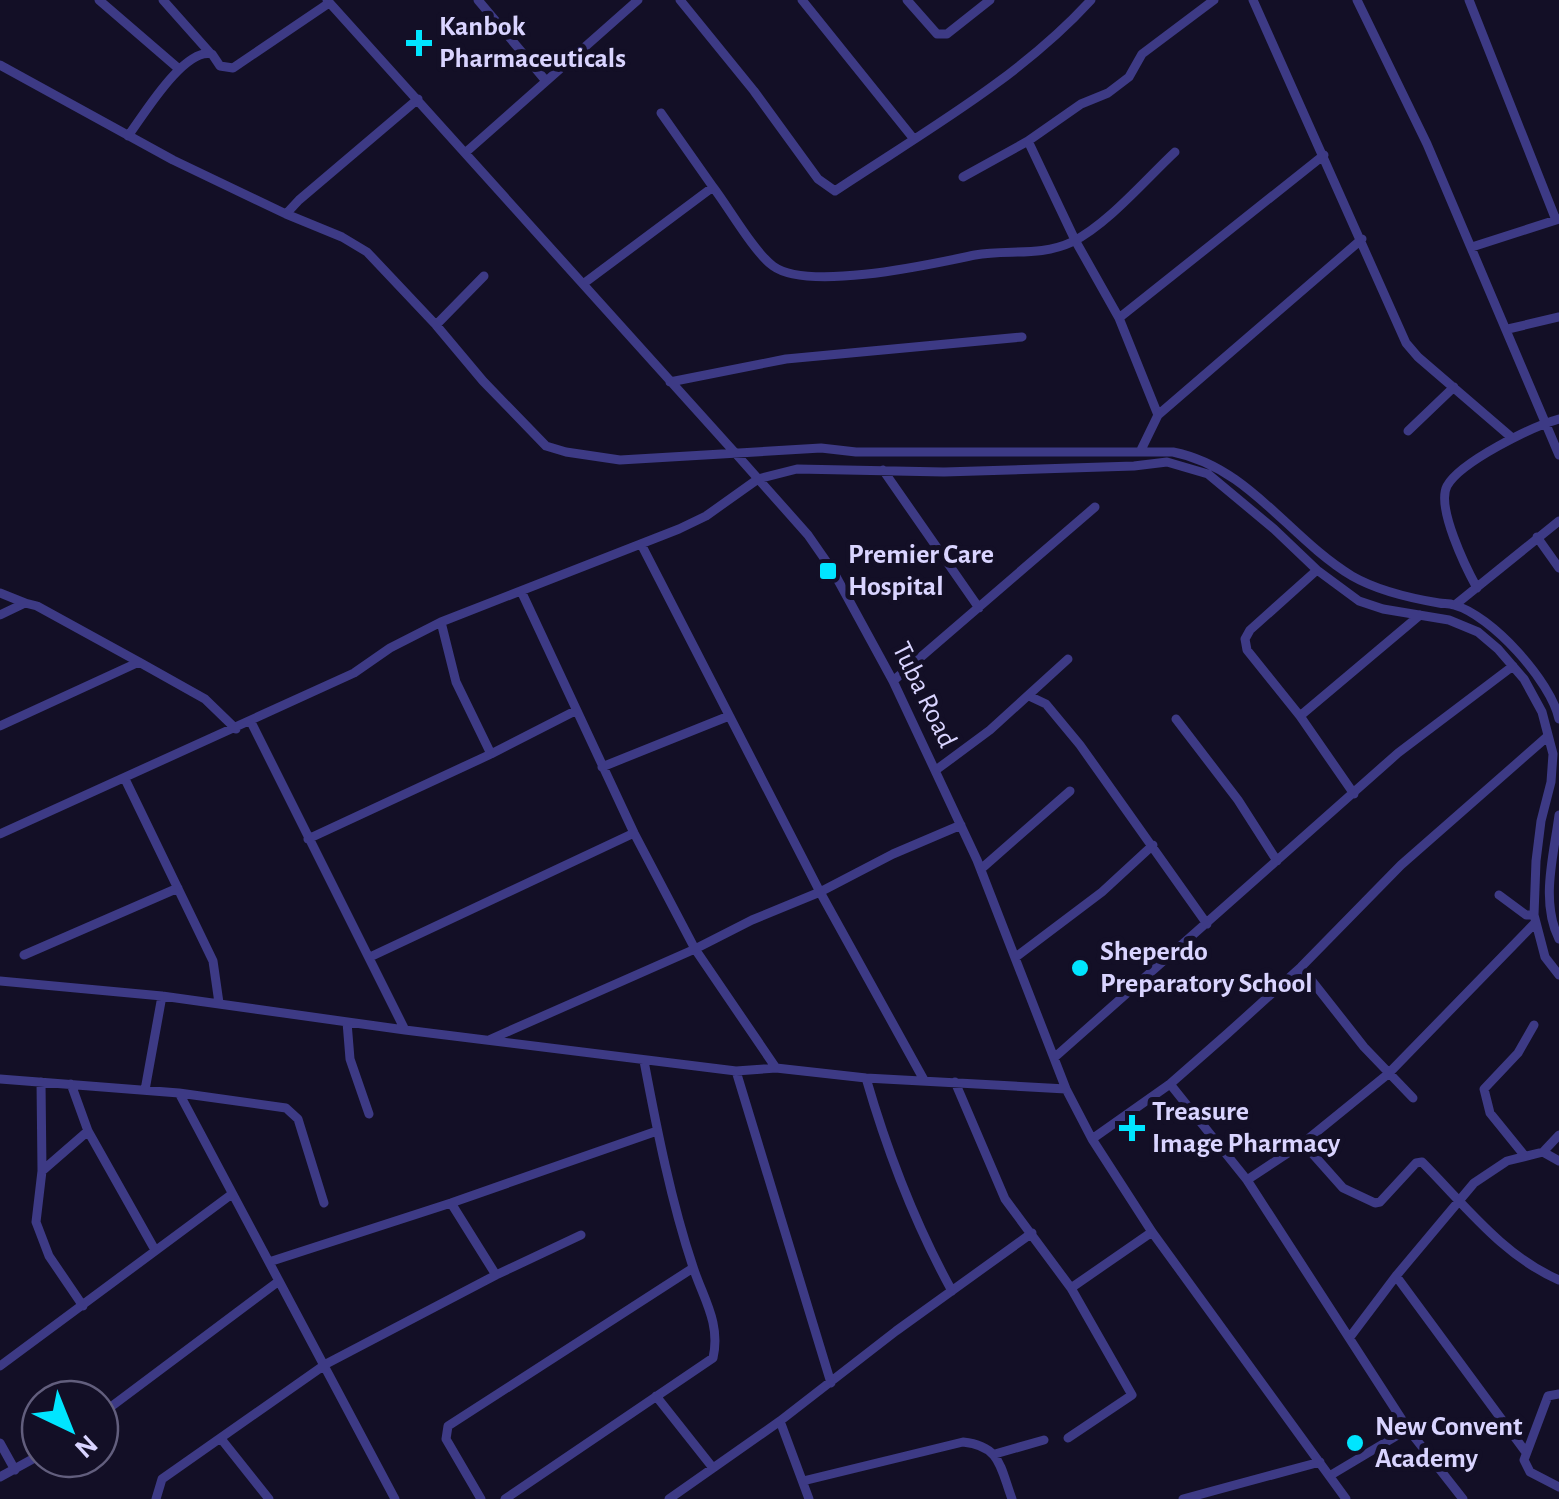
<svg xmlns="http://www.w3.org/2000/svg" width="1559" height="1499" font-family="'Alegreya Sans',sans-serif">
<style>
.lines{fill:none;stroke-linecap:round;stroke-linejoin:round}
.minor{stroke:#3d3a85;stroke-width:9}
.poi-dot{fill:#00e5ff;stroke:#130f26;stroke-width:4}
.labels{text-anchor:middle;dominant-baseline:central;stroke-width:10;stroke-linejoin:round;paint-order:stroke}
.poi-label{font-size:28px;font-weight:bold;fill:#d9d4ff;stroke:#130f26;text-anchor:start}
.street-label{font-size:28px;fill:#d9d4ff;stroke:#130f26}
</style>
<rect width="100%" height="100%" fill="#130f26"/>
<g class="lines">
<path class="minor" d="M99,0L179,69
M163,0L211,54
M327,0L737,455L808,535L833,571L893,681L977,860L1066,1089L1092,1139L1152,1232L1346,1499
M478,0L546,81
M680,0L754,91L818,179L835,191C922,133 1020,78 1091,0
M802,0L913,138
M907,0L937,34H947L990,0
M1253,0L1406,343L1418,357L1511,437
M1357,0L1427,144L1559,455
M1469,0L1556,220
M0,65L173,160L286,214L342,237L367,252L436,325L483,381L546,446L566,452L620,460L821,448L856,452H1173C1249,467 1289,538 1352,576C1378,591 1409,598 1439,603C1444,604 1449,603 1454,605C1491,615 1551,681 1559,719
M661,113L713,187
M128,136C143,116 184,47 212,54L220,66L233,68L329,3
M1028,141L1075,240L1119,318L1158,415
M465,153L638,0
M963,177L1028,141L1081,104L1108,93L1129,77L1142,54L1214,0
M286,214L299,200L418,99
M1472,247L1559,219
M583,284L713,187C729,208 754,252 773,266C808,292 932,264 975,255C1007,249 1040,257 1072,242C1108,224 1145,180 1175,152
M1119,318L1324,155
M436,325L484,276
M1508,329L1559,317
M670,382L786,359L1022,337
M1408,431L1454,387
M1140,452L1158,415L1362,239
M883,470L979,608
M1537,537L1559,568
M641,544L820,892L924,1080
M1317,570L1250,630L1245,639L1247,650L1300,716L1354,794
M1477,588C1466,568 1436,507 1447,486C1460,462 1533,426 1559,419
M0,593L25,603
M522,593L634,833L695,949L776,1068
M1455,605L1559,521
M0,615L25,603L37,606L139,662
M441,622L456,682L491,754
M893,681L1095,507
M1029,696L1046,704L1080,745L1207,924
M1300,716L1420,615
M1176,719L1238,800L1277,861
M251,722L405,1030
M0,726L139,662L205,699L236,729
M602,767L729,716
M936,770L990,730L1068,659
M125,779L213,961L219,1003
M1559,815C1554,855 1540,901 1559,939
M0,834L354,673L390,648L441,622L679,529L706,516L758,479L797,469L944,472L1134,466L1167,462L1208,474L1274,529L1317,570L1359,601L1383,609L1449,620L1478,632L1498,649L1524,679L1542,712L1553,754L1551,782L1541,821L1536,861L1534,915L1545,957L1559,975
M308,839L491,754L575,711
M981,869L1070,791
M1499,895L1526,915H1534
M24,955L178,888
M370,957L634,833
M1016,957L1102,892L1153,845
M1301,967L1364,1047L1413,1098
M0,981L162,996L405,1030L736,1071L776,1068L866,1078L1066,1089
M347,1022L350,1059L369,1114
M491,1039L695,949L752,920L820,892L893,854L961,825
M1055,1057L1398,753L1513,666
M736,1071L831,1383
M866,1078C888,1154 914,1222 952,1291
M0,1079L179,1093L286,1108L298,1119L324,1203
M41,1082L42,1171L36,1222L49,1256L83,1306
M955,1082L1005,1199L1071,1288L1132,1395L1068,1438
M71,1084L88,1131L155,1250
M1170,1084L1247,1180L1408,1429L1463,1499
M145,1090L162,996
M179,1093L395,1499
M1092,1139L1170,1084L1227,1034L1301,967L1401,865L1548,736
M1303,1143L1343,1188L1375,1203L1380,1202L1416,1163L1422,1162C1464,1204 1503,1256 1559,1280
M1543,1152L1559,1161
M1524,1155L1490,1113L1484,1089L1518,1053L1534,1025
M42,1171L88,1131
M1247,1180L1303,1143L1388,1074L1535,923
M451,1203L496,1275
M269,1262L451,1203L657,1131
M1396,1276L1525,1451
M1071,1288L1152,1232
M1350,1337L1396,1276L1474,1183L1507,1161L1543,1152L1559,1135
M0,1366L232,1194
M1559,1394L1548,1396L1524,1460L1530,1472L1559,1487
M656,1396L713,1468
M100,1415L279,1281
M780,1421L809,1499
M222,1440L269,1499
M0,1443L15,1470
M995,1454L1044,1440
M1331,1475L1408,1429
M0,1477L40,1455
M803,1481L963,1442C1001,1446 1000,1467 1012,1499
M156,1499L162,1479L326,1364L496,1275L581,1235
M481,1499L446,1439L448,1426L693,1268
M505,1499L713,1358C721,1323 703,1298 693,1267C671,1201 657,1130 644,1061
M669,1499L780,1421L896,1331L1032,1233
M1183,1499L1320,1462"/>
</g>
<g class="poi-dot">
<path d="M414 28h10v10h10v10h-10v10h-10v-10h-10v-10h10z"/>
<rect x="818" y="561" width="20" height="20" rx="5"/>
<circle cx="1080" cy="968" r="10"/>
<path d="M1127 1113h10v10h10v10h-10v10h-10v-10h-10v-10h10z"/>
<circle cx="1355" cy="1443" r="10"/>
</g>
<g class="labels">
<g class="poi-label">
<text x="439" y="27">Kanbok<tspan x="439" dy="32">Pharmaceuticals</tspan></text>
<text x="848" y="555">Premier Care<tspan x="848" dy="32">Hospital</tspan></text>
<text x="1100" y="952">Sheperdo<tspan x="1100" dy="32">Preparatory School</tspan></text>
<text x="1152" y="1112">Treasure<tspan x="1152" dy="32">Image Pharmacy</tspan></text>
<text x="1375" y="1427">New Convent<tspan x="1375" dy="32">Academy</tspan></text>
</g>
<g class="street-label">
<text transform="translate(924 695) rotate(64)">Tuba Road</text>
</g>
</g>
<g transform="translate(70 1429) rotate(137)"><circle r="48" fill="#130f26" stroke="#625e7d" stroke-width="2.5"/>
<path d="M0-8L18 38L0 25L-18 38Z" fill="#00e5ff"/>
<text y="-15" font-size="28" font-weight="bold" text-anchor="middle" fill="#d9d4ff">N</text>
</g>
</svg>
